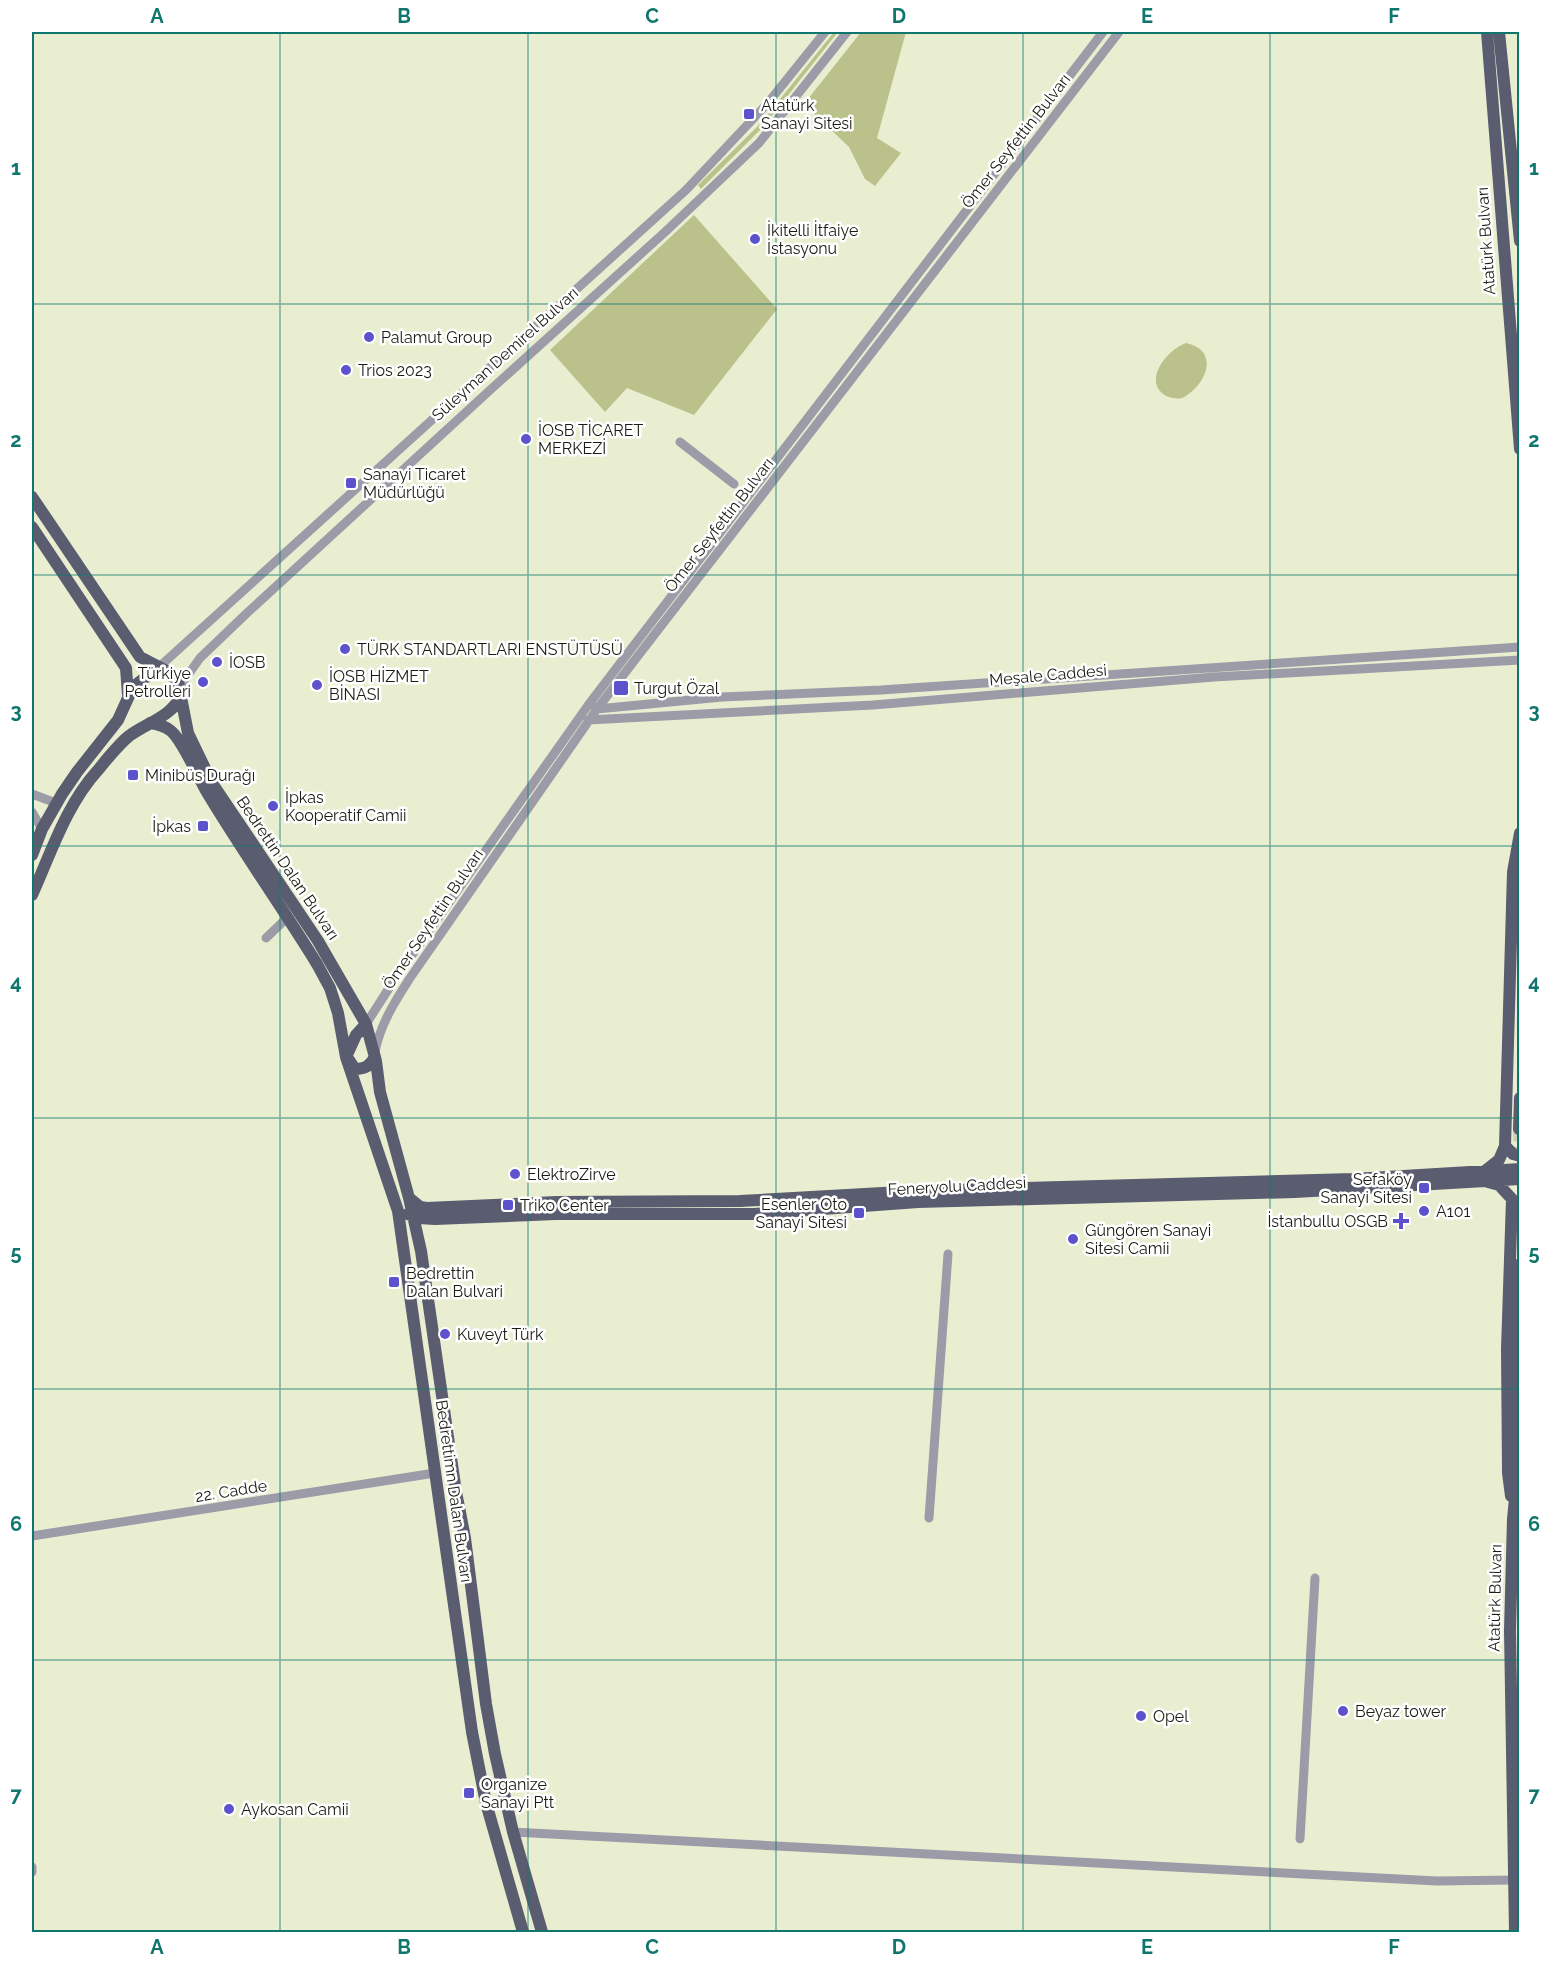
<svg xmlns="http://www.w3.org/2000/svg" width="1551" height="1964" font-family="Raleway,sans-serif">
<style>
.green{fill:#bac18b}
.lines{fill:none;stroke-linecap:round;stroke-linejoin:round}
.major-tunnel{stroke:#cbceb4;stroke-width:12;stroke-dasharray:12 6;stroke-linecap:butt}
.minor{stroke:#9b9ca8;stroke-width:9}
.major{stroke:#5a5c70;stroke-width:12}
.grid{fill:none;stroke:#0f766e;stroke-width:1.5;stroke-opacity:0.55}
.poi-dot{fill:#5c52cb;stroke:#fff;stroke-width:2}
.labels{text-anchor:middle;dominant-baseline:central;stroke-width:5;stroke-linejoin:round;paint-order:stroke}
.poi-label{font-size:16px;fill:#1a1c11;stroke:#fff;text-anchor:start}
.street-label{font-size:16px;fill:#1a1c11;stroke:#fff}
.neatline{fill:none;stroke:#0f766e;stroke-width:2}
.grid-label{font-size:20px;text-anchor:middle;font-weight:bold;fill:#0f766e}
</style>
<rect width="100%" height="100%" fill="#eaeed1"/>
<path class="green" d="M834,32H838L763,127L701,189L698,185L760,124Z
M861,32H906L877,138L901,153L875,186L865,179L849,147L804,104Z
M694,215L777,309L694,415L627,388L605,412L550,350Z
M1186,343C1220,350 1207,384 1184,397C1179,400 1171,398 1166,396C1141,381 1168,349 1186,343Z"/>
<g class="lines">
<path class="major-tunnel" d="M1519,1129L1520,1157"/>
<path class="minor" d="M680,442L734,484
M159,667L686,190L767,104L825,32
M182,692L183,682L200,658L247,613L489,391L665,232L759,143L847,32
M595,707L597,709L722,697L881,690L1520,647
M588,720L873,705L1214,677L1520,660
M32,794L56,803
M32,812L42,829
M266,938L288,917
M366,1024L393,982L589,704L1103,32
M375,1052C380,1025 395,1001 410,978L597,709L1119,32
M929,1518L948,1254
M32,1536L435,1473
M513,1832L1437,1881L1514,1880
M1300,1839L1315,1578
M32,1867V1872"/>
<path class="major" d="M1487,32L1520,449
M1499,32L1520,241
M32,497L140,657L165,670L178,682L188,733L212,783L318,941L366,1024L376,1061L380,1092L409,1198L421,1251L456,1492L465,1538L486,1704L495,1754L513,1832L542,1932
M32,527L126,668L128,695
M150,723C158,724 165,726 171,731C183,741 199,779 208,794C243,852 282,907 317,964L330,988L338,1013L346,1057L398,1211L472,1732L486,1803L523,1932
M32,855L42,829L62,794L77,772L118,720L133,687L159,667
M32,895C51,853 66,805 98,770C107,759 118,745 129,736C148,722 172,717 182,694
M346,1057L356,1035L366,1024
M349,1060L355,1069C365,1069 370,1066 375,1057
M1519,1129L1520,1098
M1505,1146L1513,1154L1520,1156
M1485,1171L1499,1160L1505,1146L1513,872L1520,833
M1488,1182L1499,1185L1512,1199L1507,1349L1508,1473L1511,1496
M409,1198L420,1207L427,1208L557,1202L740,1201L918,1191L1353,1179L1520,1169
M408,1214L419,1218L435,1219L556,1214H754L918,1202L1295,1192L1520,1179
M1515,1932L1510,1630L1513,1519L1517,1478L1520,1264"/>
</g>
<path class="grid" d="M280,32V1932M528,32V1932M776,32V1932M1023,32V1932M1270,32V1932M32,304H1520M32,575H1520M32,846H1520M32,1118H1520M32,1389H1520M32,1660H1520"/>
<g class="poi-dot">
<rect x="743" y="108" width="12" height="12" rx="3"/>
<circle cx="755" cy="239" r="6"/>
<circle cx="369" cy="337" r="6"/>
<circle cx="346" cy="370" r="6"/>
<circle cx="526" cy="439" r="6"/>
<rect x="345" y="477" width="12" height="12" rx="3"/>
<circle cx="345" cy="649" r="6"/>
<circle cx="217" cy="662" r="6"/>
<circle cx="203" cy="682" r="6"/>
<circle cx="317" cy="685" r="6"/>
<rect x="613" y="680" width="16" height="16" rx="3"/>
<rect x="127" y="769" width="12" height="12" rx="3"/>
<circle cx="273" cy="806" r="6"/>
<rect x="197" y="820" width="12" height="12" rx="3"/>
<circle cx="515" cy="1174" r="6"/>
<rect x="1418" y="1182" width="12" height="12" rx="3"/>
<rect x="502" y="1199" width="12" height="12" rx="3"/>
<circle cx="1424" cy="1211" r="6"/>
<rect x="853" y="1207" width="12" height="12" rx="3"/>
<path d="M1398 1212h6v6h6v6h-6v6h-6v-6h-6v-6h6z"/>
<circle cx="1073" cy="1239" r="6"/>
<rect x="388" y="1276" width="12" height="12" rx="3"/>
<circle cx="445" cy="1334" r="6"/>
<circle cx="1343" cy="1711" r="6"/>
<circle cx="1141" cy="1716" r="6"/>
<rect x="463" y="1787" width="12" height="12" rx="3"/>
<circle cx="229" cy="1809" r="6"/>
</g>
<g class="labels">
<g class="poi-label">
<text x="761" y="105">Atatürk<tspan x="761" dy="18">Sanayi Sitesi</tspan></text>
<text x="767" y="230">İkitelli İtfaiye<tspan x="767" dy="18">İstasyonu</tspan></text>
<text x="381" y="337">Palamut Group</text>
<text x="358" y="370">Trios 2023</text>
<text x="538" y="430">İOSB TİCARET<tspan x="538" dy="18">MERKEZİ</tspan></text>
<text x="363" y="474">Sanayi Ticaret<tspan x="363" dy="18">Müdürlüğü</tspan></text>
<text x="357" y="649">TÜRK STANDARTLARI ENSTÜTÜSÜ</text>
<text x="229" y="662">İOSB</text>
<text x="191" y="673" text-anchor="end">Türkiye<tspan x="191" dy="18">Petrolleri</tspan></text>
<text x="329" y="676">İOSB HİZMET<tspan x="329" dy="18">BİNASI</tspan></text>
<text x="634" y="688">Turgut Özal</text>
<text x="145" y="775">Minibüs Durağı</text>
<text x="285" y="797">İpkas<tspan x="285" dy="18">Kooperatif Camii</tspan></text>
<text x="191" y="826" text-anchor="end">İpkas</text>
<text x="527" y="1174">ElektroZirve</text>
<text x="1412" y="1179" text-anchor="end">Sefaköy<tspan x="1412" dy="18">Sanayi Sitesi</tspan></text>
<text x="847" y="1204" text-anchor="end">Esenler Oto<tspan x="847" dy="18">Sanayi Sitesi</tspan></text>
<text x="520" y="1205">Triko Center</text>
<text x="1436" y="1211">A101</text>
<text x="1388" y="1221" text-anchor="end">İstanbullu OSGB</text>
<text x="1085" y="1230">Güngören Sanayi<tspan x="1085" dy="18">Sitesi Camii</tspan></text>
<text x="406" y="1273">Bedrettin<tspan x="406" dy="18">Dalan Bulvari</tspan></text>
<text x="457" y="1334">Kuveyt Türk</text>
<text x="1355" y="1711">Beyaz tower</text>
<text x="1153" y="1716">Opel</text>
<text x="481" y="1784">Organize<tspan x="481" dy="18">Sanayi Ptt</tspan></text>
<text x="241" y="1809">Aykosan Camii</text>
</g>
<g class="street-label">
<text transform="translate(1016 141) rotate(-52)">Ömer Seyfettin Bulvarı</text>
<text transform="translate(1486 241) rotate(-94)">Atatürk Bulvarı</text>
<text transform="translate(505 354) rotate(-42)">Süleyman Demirel Bulvarı</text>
<text transform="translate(719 525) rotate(-52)">Ömer Seyfettin Bulvarı</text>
<text transform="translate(1048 675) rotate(-5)">Meşale Caddesi</text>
<text transform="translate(288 868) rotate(56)">Bedrettin Dalan Bulvarı</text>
<text transform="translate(433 919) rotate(-56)">Ömer Seyfettin Bulvarı</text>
<text transform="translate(957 1186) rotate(-3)">Feneryolu Caddesi</text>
<text transform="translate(231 1491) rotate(-9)">22. Cadde</text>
<text transform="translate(454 1491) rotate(82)">Bedrettimn Dalan Bulvarı</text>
<text transform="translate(1495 1598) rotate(-89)">Atatürk Bulvarı</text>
</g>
</g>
<rect width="1551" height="1964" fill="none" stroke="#ffffff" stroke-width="66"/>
<rect x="33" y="33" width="1485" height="1898" class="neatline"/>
<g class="grid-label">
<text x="157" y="23">A</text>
<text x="404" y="23">B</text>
<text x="652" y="23">C</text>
<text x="899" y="23">D</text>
<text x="1147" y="23">E</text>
<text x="1394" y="23">F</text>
<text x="16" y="175">1</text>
<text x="1534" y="175">1</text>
<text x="16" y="447">2</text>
<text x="1534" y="447">2</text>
<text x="16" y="718">3</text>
<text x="1534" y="718">3</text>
<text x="16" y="989">4</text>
<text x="1534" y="989">4</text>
<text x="16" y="1260">5</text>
<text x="1534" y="1260">5</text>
<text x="16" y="1531">6</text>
<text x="1534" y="1531">6</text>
<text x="16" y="1802">7</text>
<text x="1534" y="1802">7</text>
<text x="157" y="1954">A</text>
<text x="404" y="1954">B</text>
<text x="652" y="1954">C</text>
<text x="899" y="1954">D</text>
<text x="1147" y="1954">E</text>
<text x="1394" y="1954">F</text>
</g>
</svg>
